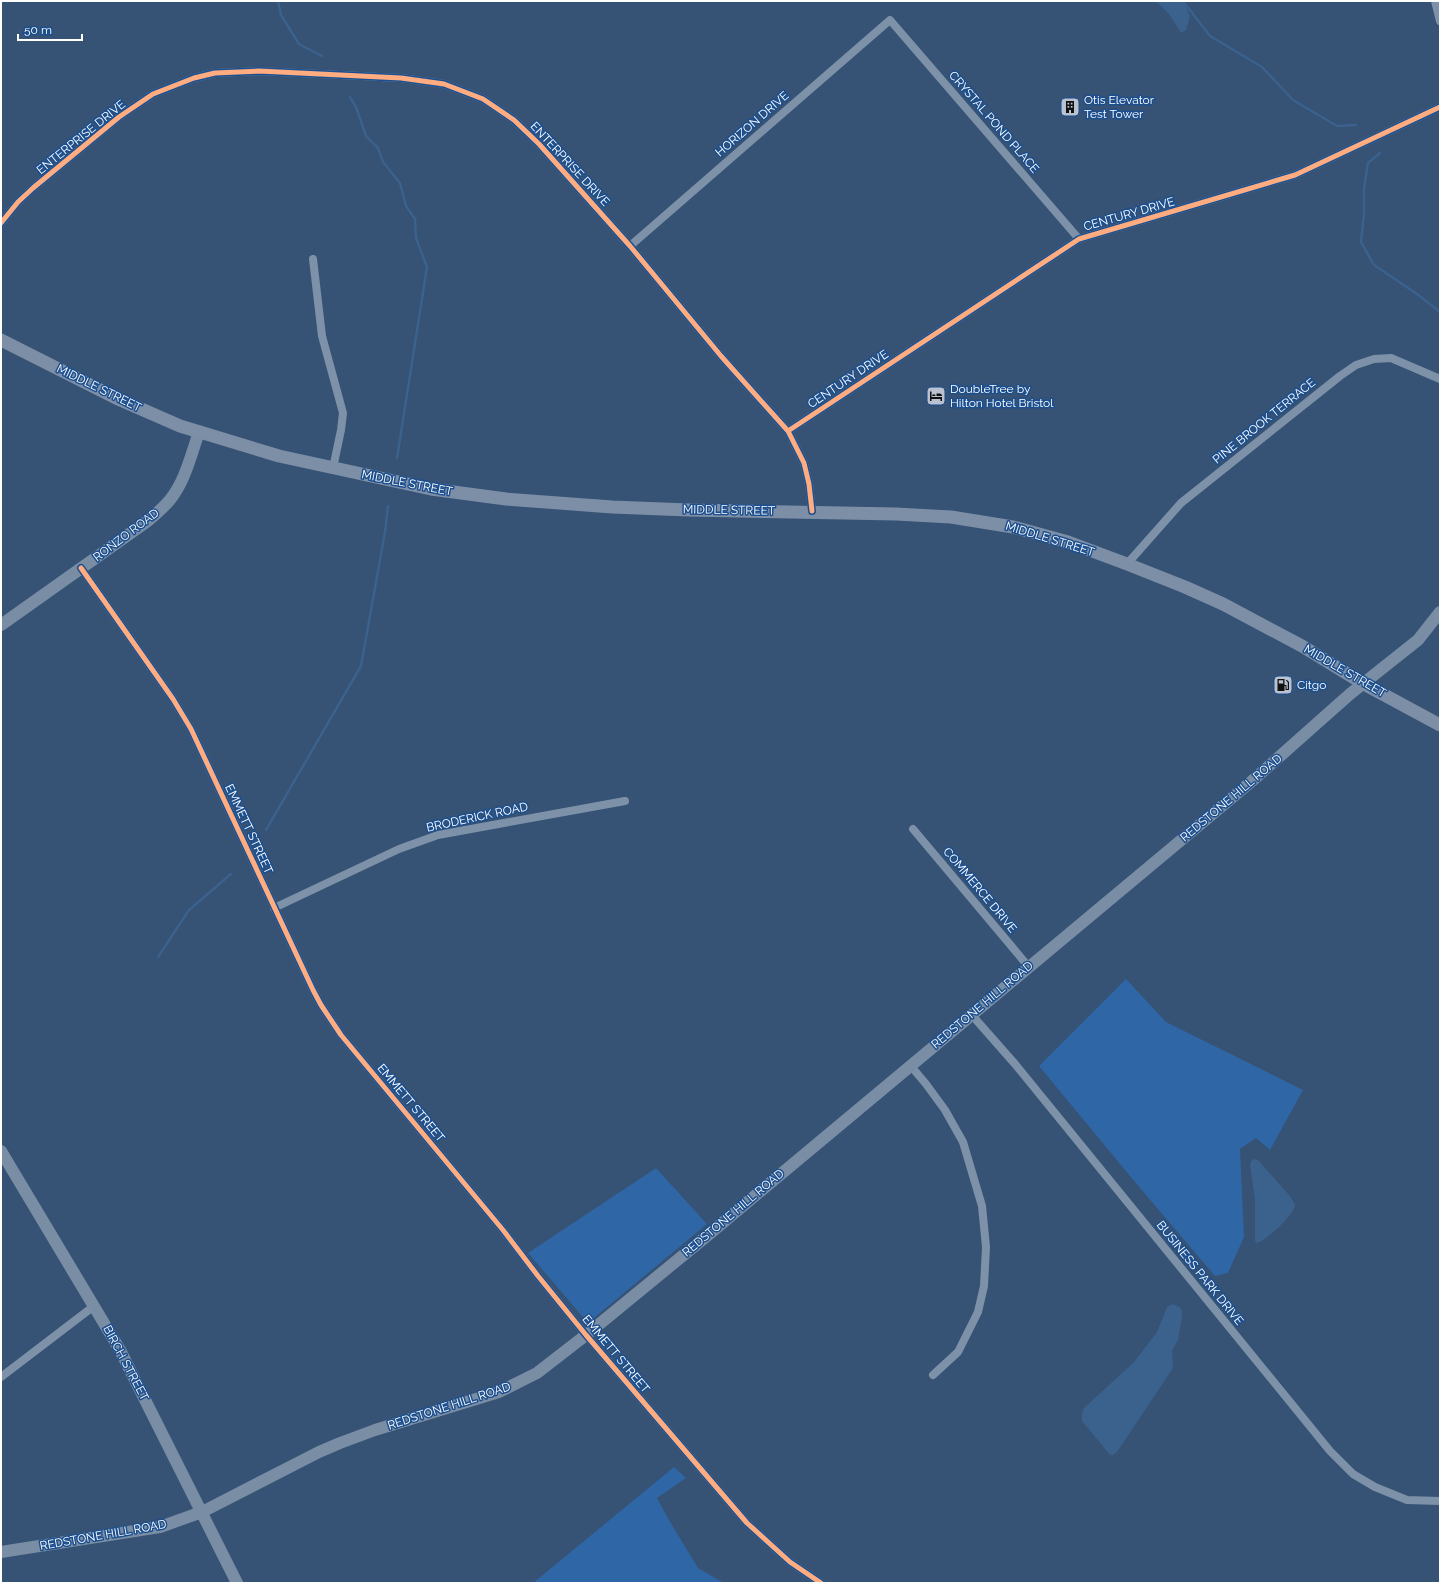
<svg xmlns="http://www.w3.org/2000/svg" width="1441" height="1584" font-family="Raleway,sans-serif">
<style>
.green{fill:#2f66a5}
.water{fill:#3b618d}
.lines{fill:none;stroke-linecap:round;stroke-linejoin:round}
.stream{stroke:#3b618d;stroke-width:2.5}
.street{stroke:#7d92a8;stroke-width:8}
.secondary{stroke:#798da4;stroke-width:12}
.primary{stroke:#7d8ea7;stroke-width:13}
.cycleway-casing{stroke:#1b4f8f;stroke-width:8}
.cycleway{stroke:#ffac80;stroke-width:5}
.labels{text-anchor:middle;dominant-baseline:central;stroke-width:3;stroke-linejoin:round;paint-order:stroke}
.poi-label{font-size:12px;fill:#fff;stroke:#1b4f8f;text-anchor:start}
.street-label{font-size:12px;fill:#fff;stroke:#1b4f8f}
</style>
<rect width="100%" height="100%" fill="#365274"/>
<path class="green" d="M1126,979L1166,1022L1303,1090L1270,1150L1256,1138L1240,1149L1244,1237L1228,1273L1215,1276L1135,1182L1039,1066Z
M656,1168L707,1224L588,1323L528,1253Z
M674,1467L686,1478L657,1498L669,1520L698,1568L724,1583H533Z"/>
<path class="water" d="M1156,1H1184L1190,16L1186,30L1181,33L1169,14Z
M1254,1159L1258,1160L1290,1196L1295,1205C1294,1215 1267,1240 1257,1243L1255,1241V1200L1250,1165L1251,1161Z
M1172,1304L1180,1307L1182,1311V1317L1178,1340L1172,1351L1173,1368L1117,1452L1113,1455H1110L1082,1421V1414L1084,1408L1134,1362L1157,1332L1167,1307Z"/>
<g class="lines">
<path class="stream" d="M278,1L281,15L299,44L322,56
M1183,1L1210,36L1262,67L1293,100L1337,126L1356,125
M350,97L356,107L366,136L378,148L383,162L400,183L406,206L415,219L416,238L427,267L397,458
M1380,153L1368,163L1364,188V214L1361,242L1374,265L1417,294L1440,312
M266,830L361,666L385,532L388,506
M158,957L189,910L231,874"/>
<path class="street" d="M1435,1L1440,21
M1,223L18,202L33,188L119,117L153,94L194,78L215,73L259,71L401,78L444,84L483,99L514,120L539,144L630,246L721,356L788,431L804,463L809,484L812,511
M630,246L890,20L1079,239
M313,259L322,336L343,413L341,430L333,468
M788,431L1079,239L1295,175L1440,107
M1127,564L1181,503L1340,376L1356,365L1374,359L1391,358L1440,379
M81,568L173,699L191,729L313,990L321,1005L341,1035L503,1230L538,1276L586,1335L747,1523L790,1562L821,1583
M913,829L1028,966
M274,908L399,849L438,835L625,801
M971,1014L1015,1064L1330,1451L1353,1474L1375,1487L1407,1500L1440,1501
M910,1065L926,1084L945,1110L963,1142L982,1206L986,1247L984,1286L978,1312L958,1352L933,1375
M1,1377L94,1306"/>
<path class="secondary" d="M1,625L149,520C156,514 163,508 169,501C185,482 191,455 199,432
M1,1151L120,1350L237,1583
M1,1552L160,1527L202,1512L319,1452L340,1443L375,1430L499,1392L537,1373L586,1335L708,1235L1252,781L1350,694L1418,640L1440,612"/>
<path class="primary" d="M1,340L116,398L180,426L279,456L431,489L506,499L612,507L688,510L896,514L951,517L1013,527L1068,542L1127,564L1185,587L1223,604L1302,646L1364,684L1440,725"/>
<g class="cycleway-casing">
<path id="cycleway" d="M1,223L18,202L33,188L119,117L153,94L194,78L215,73L259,71L401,78L444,84L483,99L514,120L539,144L630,246L721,356L788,431L804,463L809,484L812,511
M788,431L1079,239L1295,175L1440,107
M81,568L173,699L191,729L313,990L321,1005L341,1035L503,1230L538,1276L586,1335L747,1523L790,1562L821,1583"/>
</g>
<use href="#cycleway" class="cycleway"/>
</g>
<defs>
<g id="building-square" transform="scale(1)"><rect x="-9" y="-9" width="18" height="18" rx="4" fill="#b9c2ce" stroke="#1b4f8f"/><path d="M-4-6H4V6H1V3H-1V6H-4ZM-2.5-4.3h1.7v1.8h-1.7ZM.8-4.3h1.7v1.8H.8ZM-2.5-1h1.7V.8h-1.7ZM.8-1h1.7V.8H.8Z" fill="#111"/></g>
<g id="hotel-square" transform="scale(1)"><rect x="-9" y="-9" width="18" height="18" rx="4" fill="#b9c2ce" stroke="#1b4f8f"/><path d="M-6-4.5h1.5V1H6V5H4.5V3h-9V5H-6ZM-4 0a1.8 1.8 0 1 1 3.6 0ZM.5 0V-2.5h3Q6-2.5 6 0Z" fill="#111"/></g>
<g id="fuel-square" transform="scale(1)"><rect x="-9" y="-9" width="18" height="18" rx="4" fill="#b9c2ce" stroke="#1b4f8f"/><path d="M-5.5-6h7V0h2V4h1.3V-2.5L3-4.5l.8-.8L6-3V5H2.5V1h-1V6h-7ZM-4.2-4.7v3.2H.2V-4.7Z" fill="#111"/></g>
</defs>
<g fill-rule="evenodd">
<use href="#building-square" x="1070" y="107"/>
<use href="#hotel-square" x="936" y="396"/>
<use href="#fuel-square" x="1283" y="685"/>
</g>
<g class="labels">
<g class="poi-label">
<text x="1084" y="100">Otis Elevator<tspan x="1084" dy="14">Test Tower</tspan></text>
<text x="950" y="389">DoubleTree by<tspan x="950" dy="14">Hilton Hotel Bristol</tspan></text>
<text x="1297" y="685">Citgo</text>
</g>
<g class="street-label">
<text transform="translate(994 122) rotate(49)">CRYSTAL POND PLACE</text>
<text transform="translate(752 124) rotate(-41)">HORIZON DRIVE</text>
<text transform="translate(81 137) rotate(-39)">ENTERPRISE DRIVE</text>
<text transform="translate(570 164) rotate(47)">ENTERPRISE DRIVE</text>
<text transform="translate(1129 214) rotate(-16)">CENTURY DRIVE</text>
<text transform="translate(848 379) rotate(-34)">CENTURY DRIVE</text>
<text transform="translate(99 388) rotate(26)">MIDDLE STREET</text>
<text transform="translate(1264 421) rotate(-39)">PINE BROOK TERRACE</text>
<text transform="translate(407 483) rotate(11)">MIDDLE STREET</text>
<text transform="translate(729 510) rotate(1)">MIDDLE STREET</text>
<text transform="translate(126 535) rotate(-37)">RONZO ROAD</text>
<text transform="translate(1050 539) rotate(17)">MIDDLE STREET</text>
<text transform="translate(1345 671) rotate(30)">MIDDLE STREET</text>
<text transform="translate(1231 798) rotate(-40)">REDSTONE HILL ROAD</text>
<text transform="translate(477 817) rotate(-12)">BRODERICK ROAD</text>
<text transform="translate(249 829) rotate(65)">EMMETT STREET</text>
<text transform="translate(980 890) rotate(50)">COMMERCE DRIVE</text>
<text transform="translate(982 1005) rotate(-40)">REDSTONE HILL ROAD</text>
<text transform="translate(411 1103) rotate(50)">EMMETT STREET</text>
<text transform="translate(733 1213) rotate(-40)">REDSTONE HILL ROAD</text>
<text transform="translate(1200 1273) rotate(51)">BUSINESS PARK DRIVE</text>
<text transform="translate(616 1354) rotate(50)">EMMETT STREET</text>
<text transform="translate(126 1363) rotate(62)">BIRCH STREET</text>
<text transform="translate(449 1406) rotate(-18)">REDSTONE HILL ROAD</text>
<text transform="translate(103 1535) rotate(-10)">REDSTONE HILL ROAD</text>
</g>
</g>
<rect width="1441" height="1584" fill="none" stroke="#ffffff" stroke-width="4"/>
<path d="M18 34v6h64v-6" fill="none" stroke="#ffffff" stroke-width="2"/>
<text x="24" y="34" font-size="12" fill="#ffffff" stroke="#1b4f8f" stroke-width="3" paint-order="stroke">50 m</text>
</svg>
